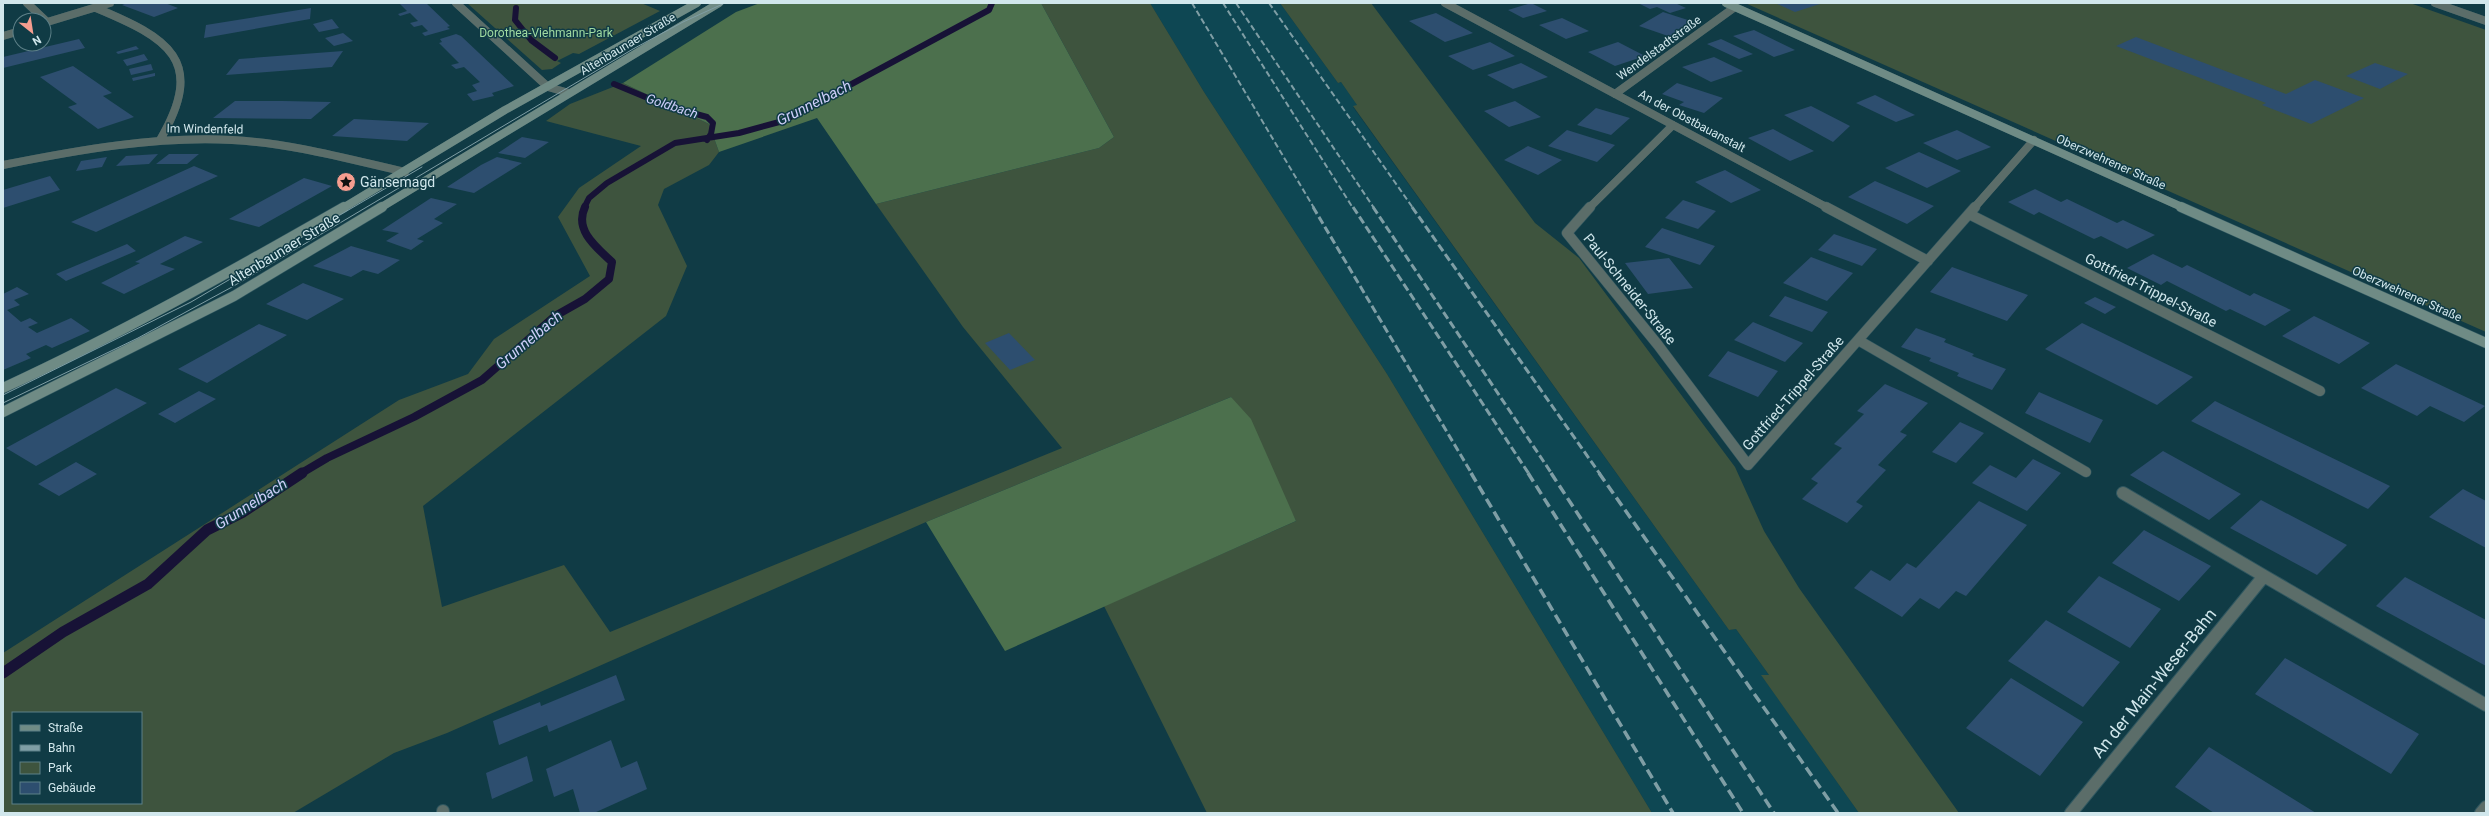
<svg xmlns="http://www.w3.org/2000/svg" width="2489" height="816" font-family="Roboto,sans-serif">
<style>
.built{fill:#0e4753}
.green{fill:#3e543e;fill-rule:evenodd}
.forest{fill:#4c704d}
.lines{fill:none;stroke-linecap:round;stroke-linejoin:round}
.stream-far2{stroke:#171236;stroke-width:6}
.stream-far1{stroke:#171236;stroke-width:8}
.stream{stroke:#171236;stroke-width:11}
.building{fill:#2d4e6f}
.street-far2-casing{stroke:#2f5760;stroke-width:8}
.street-far1-casing{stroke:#2f5760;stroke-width:11}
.street-casing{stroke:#2f5760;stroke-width:14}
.secondary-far1-casing{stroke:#2f5760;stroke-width:8}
.secondary-casing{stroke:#2f5760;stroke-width:11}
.street-far2{stroke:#5b6d69;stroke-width:8}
.street-far1{stroke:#5b6d69;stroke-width:10}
.street{stroke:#5b6d69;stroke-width:12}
.secondary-far1{stroke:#6f8b85;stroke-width:8}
.secondary{stroke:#6f8b85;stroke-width:10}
.tram{stroke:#7f9ea5;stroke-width:1}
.rail-far2{stroke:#7f9ea5;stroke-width:2;stroke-dasharray:6 3;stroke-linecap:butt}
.rail-far1{stroke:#7f9ea5;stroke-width:3;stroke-dasharray:8 3.5;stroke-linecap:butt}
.rail{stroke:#7f9ea5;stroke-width:3.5;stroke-dasharray:10 5;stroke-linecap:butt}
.labels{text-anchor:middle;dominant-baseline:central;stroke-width:3;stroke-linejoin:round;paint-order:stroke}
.far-park-label{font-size:12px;fill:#a0daa1;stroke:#103b45}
.far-street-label{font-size:12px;fill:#d1e7ec;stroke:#103b45}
.far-water-label{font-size:13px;font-style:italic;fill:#cecef9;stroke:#103b45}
.poi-label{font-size:14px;fill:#d1e7ec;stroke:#103b45;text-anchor:start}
.street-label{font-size:14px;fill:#d1e7ec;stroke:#103b45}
.water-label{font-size:15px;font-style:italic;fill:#cecef9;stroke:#103b45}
.near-street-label{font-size:17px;fill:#d1e7ec;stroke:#103b45}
</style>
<rect width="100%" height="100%" fill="#103b45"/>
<path class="built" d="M1150,3H1280L1338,83L1341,82L1358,106L1353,107L1729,630L1736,629L1769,675L1762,676L1859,813H1652L1387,374L1204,92Z"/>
<path class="green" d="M467,3H641L660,11L579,54L573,53L557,61L561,63L552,69L542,70Z
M1041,3H1150L1204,92L1387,374L1652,813H1207L1104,606L1296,521L1231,397L926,522L447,733L394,753L293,813H3V653L399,400L468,374L494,339L590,276L558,217L579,188L641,146L546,121L570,104L623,83L709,124L719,152L709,165L664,189L658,205L687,266L666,316L423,506L442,607L564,565L610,632L1062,448L963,327L876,204L1099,148L1114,137ZM13,713H141V803H13Z
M1280,3H1371L1535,223L1579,258L1735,467L1764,531L1799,588L1959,813H1859L1761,675H1769L1736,629L1729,630L1353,106L1357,105L1341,82L1338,83Z
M1745,3H2410L2486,30V332Z"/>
<path class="forest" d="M760,3H1041L1114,137L1099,148L876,204L817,118L719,152L709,124L623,83L736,12Z
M1231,397L1251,419L1296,521L1005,651L926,522Z"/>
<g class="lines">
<path class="stream-far2" d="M516,8L515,20L531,40L555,58
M614,84L667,106L707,117L713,123L711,134L707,140
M584,208L589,198L607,183L675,143L739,133L783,121L989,10L992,3"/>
<path class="stream-far1" d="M300,474L327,458L414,417L482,380L555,316L585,299L609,279L612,262C596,247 574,230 585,207"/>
<path class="stream" d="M3,673L63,632L148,584L207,530L243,512L302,473"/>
</g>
<path class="building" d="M127,3H165L178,8L154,17L122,5Z
M399,3H426L450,26L447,27L450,29L425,36L422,33L428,31L422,25L414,27L410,23L418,21L410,13L400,16L398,14L407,11Z
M1531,3L1547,11L1523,18L1508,10Z
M1638,3H1675L1686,8L1670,13L1657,7L1650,9Z
M1775,3H1823L1795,12Z
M311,8L310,19L204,38L206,25Z
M1663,12L1694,22L1671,37L1639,26Z
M1436,13L1473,33L1445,42L1409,21Z
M1562,18L1589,31L1566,39L1539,25Z
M332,19L339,28L319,32L313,24Z
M1754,30L1795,50L1774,57L1733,36Z
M343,33L353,41L334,46L325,38Z
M456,34L461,36L514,86L492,93L494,96L473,101L467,94L477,91L472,85L480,82L464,67L456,69L451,65L459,63L439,43L442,42L440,39Z
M2136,37L2286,94L2315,80L2364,98L2311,124L2262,105L2266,103L2116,46Z
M79,39L85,48L3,68V57Z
M1721,39L1753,54L1739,59L1707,44Z
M1490,42L1515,56L1473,70L1448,56Z
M1618,42L1645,56L1615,66L1588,52Z
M136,46L139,49L118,54L116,52Z
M343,51L332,67L226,75L239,59Z
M144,54L148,60L127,66L123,60Z
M1714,57L1743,71L1711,82L1682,67Z
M1521,63L1548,77L1513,89L1487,75Z
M2375,63L2408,74L2380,89L2346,76Z
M151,64L153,70L131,75L129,69Z
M73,66L112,93L103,96L134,117L98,129L68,107L77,104L40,77Z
M155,73V76L133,81L132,78Z
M1677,83L1723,98L1704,113L1679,105L1684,102L1662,94Z
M1875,95L1915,115L1896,122L1856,103Z
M235,101H283L331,102L311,119L213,118Z
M1515,101L1541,117L1509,127L1484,111Z
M1811,106L1850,126L1833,142L1784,115Z
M1596,108L1630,118L1611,135L1577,125Z
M354,119L429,123L407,141L332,136Z
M1773,129L1814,151L1790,161L1748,138Z
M1567,130L1615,145L1597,162L1548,146Z
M1957,130L1991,147L1957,160L1923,143Z
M522,137L549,142L525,158L498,153Z
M1528,146L1562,160L1538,175L1504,160Z
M1919,152L1961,171L1927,188L1885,168Z
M158,154L149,164L116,166L126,156Z
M169,154H199L187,164H156Z
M107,157L102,167L76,171L81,161Z
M497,157L522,163L474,193L447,187L481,165Z
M194,166L218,176L96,232L71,222Z
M1725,170L1761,190L1731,203L1695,182Z
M50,176L60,190L3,208V190Z
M304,178L332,186L259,227L229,219Z
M1875,181L1934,206L1907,224L1848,197Z
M2035,189L2061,202L2067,199L2117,223L2123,220L2155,235L2127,249L2101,236L2094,239L2039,212L2034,215L2008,202Z
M431,198L457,204L434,219L443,223L417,239L424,241L411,250L386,241L399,233L382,230Z
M1683,200L1716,211L1698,229L1665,218Z
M1662,228L1715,246L1700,265L1645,247Z
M1834,234L1877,249L1862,266L1818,250Z
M185,236L203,242L160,264L175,269L124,294L101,283L140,263L135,262Z
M127,244L136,251L66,281L56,274Z
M351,246L400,260L378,274L363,270L351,277L313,266Z
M2153,254L2182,268L2187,265L2250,296L2254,293L2291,310L2265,326L2230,309L2226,311L2167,281L2161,285L2127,268Z
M1811,257L1853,273L1827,301L1783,283Z
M1669,258L1693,288L1648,294L1625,263Z
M1952,267L2028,295L2007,321L1930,292Z
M303,283L344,299L307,320L266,304Z
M17,287L29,294L14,300L20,305L7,310L21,322L30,318L38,323L28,327L37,333L71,318L90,331L52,348L46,345L26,354L31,358L3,370V294Z
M1785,296L1828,312L1812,332L1769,316Z
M2095,297L2116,307L2105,314L2084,303Z
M2314,316L2370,343L2339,364L2282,336Z
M1753,322L1803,343L1785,362L1734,340Z
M2082,323L2193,377L2157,405L2045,349Z
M259,324L287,335L207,383L178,369Z
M1916,328L1946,339L1944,342L1974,354L1972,356L2006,369L1992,390L1957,376L1959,373L1929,361L1931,358L1901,347Z
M1009,333L1035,360L1010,370L985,343Z
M1728,351L1778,371L1758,397L1708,376Z
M2396,364L2485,406L2464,422L2430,406L2417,416L2361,388Z
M1885,384L1928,403L1900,432L1907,435L1878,465L1886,470L1856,502L1863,506L1847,523L1802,499L1818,483L1811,479L1842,448L1834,444L1864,414L1857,411Z
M116,388L147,403L36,466L6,448Z
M199,391L216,399L175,423L158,414Z
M2039,392L2103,420L2090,443L2025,413Z
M2215,401L2390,486L2368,509L2191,421Z
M1960,422L1984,433L1956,463L1932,452Z
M2163,451L2241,494L2209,520L2130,475Z
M2033,459L2061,473L2027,511L1972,483L1990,465L2016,478Z
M76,462L97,474L59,496L38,484Z
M2463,489L2486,501V548L2429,517Z
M2261,500L2347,545L2317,575L2230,528Z
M1979,501L2027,525L1966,596L1956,591L1939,609L1920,598L1902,617L1854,588L1871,570L1890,581L1907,563L1916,568Z
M2144,530L2211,566L2179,601L2112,563Z
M2099,576L2161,609L2130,648L2067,612Z
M2405,577L2486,620V666L2376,606Z
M2046,620L2120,662L2083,707L2008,661Z
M2285,658L2419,734L2391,774L2255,694Z
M616,675L625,700L549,732L547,725L499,745L493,721L540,702L541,706Z
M2011,678L2083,722L2040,776L1966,728Z
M611,740L621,768L637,761L647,789L594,813H580L573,789L554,797L546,769Z
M2209,747L2316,813H2214L2175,787Z
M527,756L533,781L492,799L486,773Z"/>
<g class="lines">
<g class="street-far2-casing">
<path id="street-far2" d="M27,3L47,22
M456,3L548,87L569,93
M1445,3L1828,208
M2435,3L2486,21
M96,8C168,38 207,60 160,140
M44,23L110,3
M3,36L20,31
M1615,94L1735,7
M3,165C78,150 155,136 232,140C291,143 348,159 405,172
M1589,208L1673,125
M1974,208L2034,140"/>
</g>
<g class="street-far1-casing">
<path id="street-far1" d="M1590,207L1567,233L1658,345L1748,465L1975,207
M1826,207L1928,261
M1969,214L2320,391
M1858,340L2086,472"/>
</g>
<g class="street-casing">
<path id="street" d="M2123,493L2264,576
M443,811V813
M2071,813L2264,576L2486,705
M2481,813L2486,807"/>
</g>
<g class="secondary-far1-casing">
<path id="secondary-far1" d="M1726,3L2184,208
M343,208L505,110L697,3
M380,208L719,3"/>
</g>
<g class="secondary-casing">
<path id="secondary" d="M2181,207L2486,343
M3,388C120,334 232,271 344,207
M3,412L234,296L382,207"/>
</g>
<use href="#street-far2" class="street-far2"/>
<use href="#street-far1" class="street-far1"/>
<use href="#street" class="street"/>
<use href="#secondary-far1" class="secondary-far1"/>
<use href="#secondary" class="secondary"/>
<path class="tram" d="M3,395L191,302L422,167
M3,403L138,338L232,287L633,49L683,22L725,3"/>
<path class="rail-far2" d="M1192,3L1314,208
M1223,3L1353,208
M1236,3L1374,208
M1269,3L1413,208"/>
<path class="rail-far1" d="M1313,207L1472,474
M1353,207L1529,474
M1373,207L1552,474
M1412,207L1600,474"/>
<path class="rail" d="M1471,473L1673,813
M1528,473L1743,813
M1551,473L1774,813
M1599,473L1838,813"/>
</g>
<defs>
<g id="sight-disc" transform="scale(1)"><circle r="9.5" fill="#f59d8f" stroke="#103b45"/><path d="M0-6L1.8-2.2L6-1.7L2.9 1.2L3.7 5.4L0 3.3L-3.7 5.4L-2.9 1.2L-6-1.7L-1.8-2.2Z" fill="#111"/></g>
</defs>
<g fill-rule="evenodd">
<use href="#sight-disc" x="346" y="182"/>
</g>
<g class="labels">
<g class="far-park-label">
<text x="546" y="33">Dorothea-Viehmann-Park</text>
</g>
<g class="far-street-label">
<text transform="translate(628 44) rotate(-31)">Altenbaunaer Straße</text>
<text transform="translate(1659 48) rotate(-36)">Wendelstadtstraße</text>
<text transform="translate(1692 121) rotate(28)">An der Obstbauanstalt</text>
<text transform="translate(205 129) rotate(1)">Im Windenfeld</text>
<text transform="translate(2111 162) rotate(24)">Oberzwehrener Straße</text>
<text transform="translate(2407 294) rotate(24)">Oberzwehrener Straße</text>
</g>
<g class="far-water-label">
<text transform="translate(672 106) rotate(18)">Goldbach</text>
</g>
<g class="poi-label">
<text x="360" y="182">Gänsemagd</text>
</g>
<g class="street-label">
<text transform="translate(284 249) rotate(-31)">Altenbaunaer Straße</text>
<text transform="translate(1630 289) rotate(51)">Paul-Schneider-Straße</text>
<text transform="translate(2151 290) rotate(27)">Gottfried-Trippel-Straße</text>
<text transform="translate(1793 393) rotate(-49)">Gottfried-Trippel-Straße</text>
</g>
<g class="water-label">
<text transform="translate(814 103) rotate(-27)">Grunnelbach</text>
<text transform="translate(529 340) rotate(-40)">Grunnelbach</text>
<text transform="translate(251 504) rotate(-32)">Grunnelbach</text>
</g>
<g class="near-street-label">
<text transform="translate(2154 683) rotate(-51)">An der Main-Weser-Bahn</text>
</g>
</g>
<rect width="2489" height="816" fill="none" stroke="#d1e7ec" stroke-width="8"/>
<rect x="12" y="712" width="130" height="92" fill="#103b45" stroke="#5d8088"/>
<rect x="20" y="725" width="20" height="6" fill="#6f8b85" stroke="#5d8088"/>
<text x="48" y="732" font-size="12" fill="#d1e7ec">Straße</text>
<rect x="20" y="745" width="20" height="6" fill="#7f9ea5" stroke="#5d8088"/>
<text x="48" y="752" font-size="12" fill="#d1e7ec">Bahn</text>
<rect x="20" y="762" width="20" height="12" fill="#3e543e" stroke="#5d8088"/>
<text x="48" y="772" font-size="12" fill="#d1e7ec">Park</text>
<rect x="20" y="782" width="20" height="12" fill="#2d4e6f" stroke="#5d8088"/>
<text x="48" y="792" font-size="12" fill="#d1e7ec">Gebäude</text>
<g transform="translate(32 32) rotate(150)"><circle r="19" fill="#103b45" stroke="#5d8088"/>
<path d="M0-3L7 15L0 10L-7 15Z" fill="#f59d8f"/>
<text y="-6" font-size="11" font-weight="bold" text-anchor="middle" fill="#d1e7ec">N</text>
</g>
</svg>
